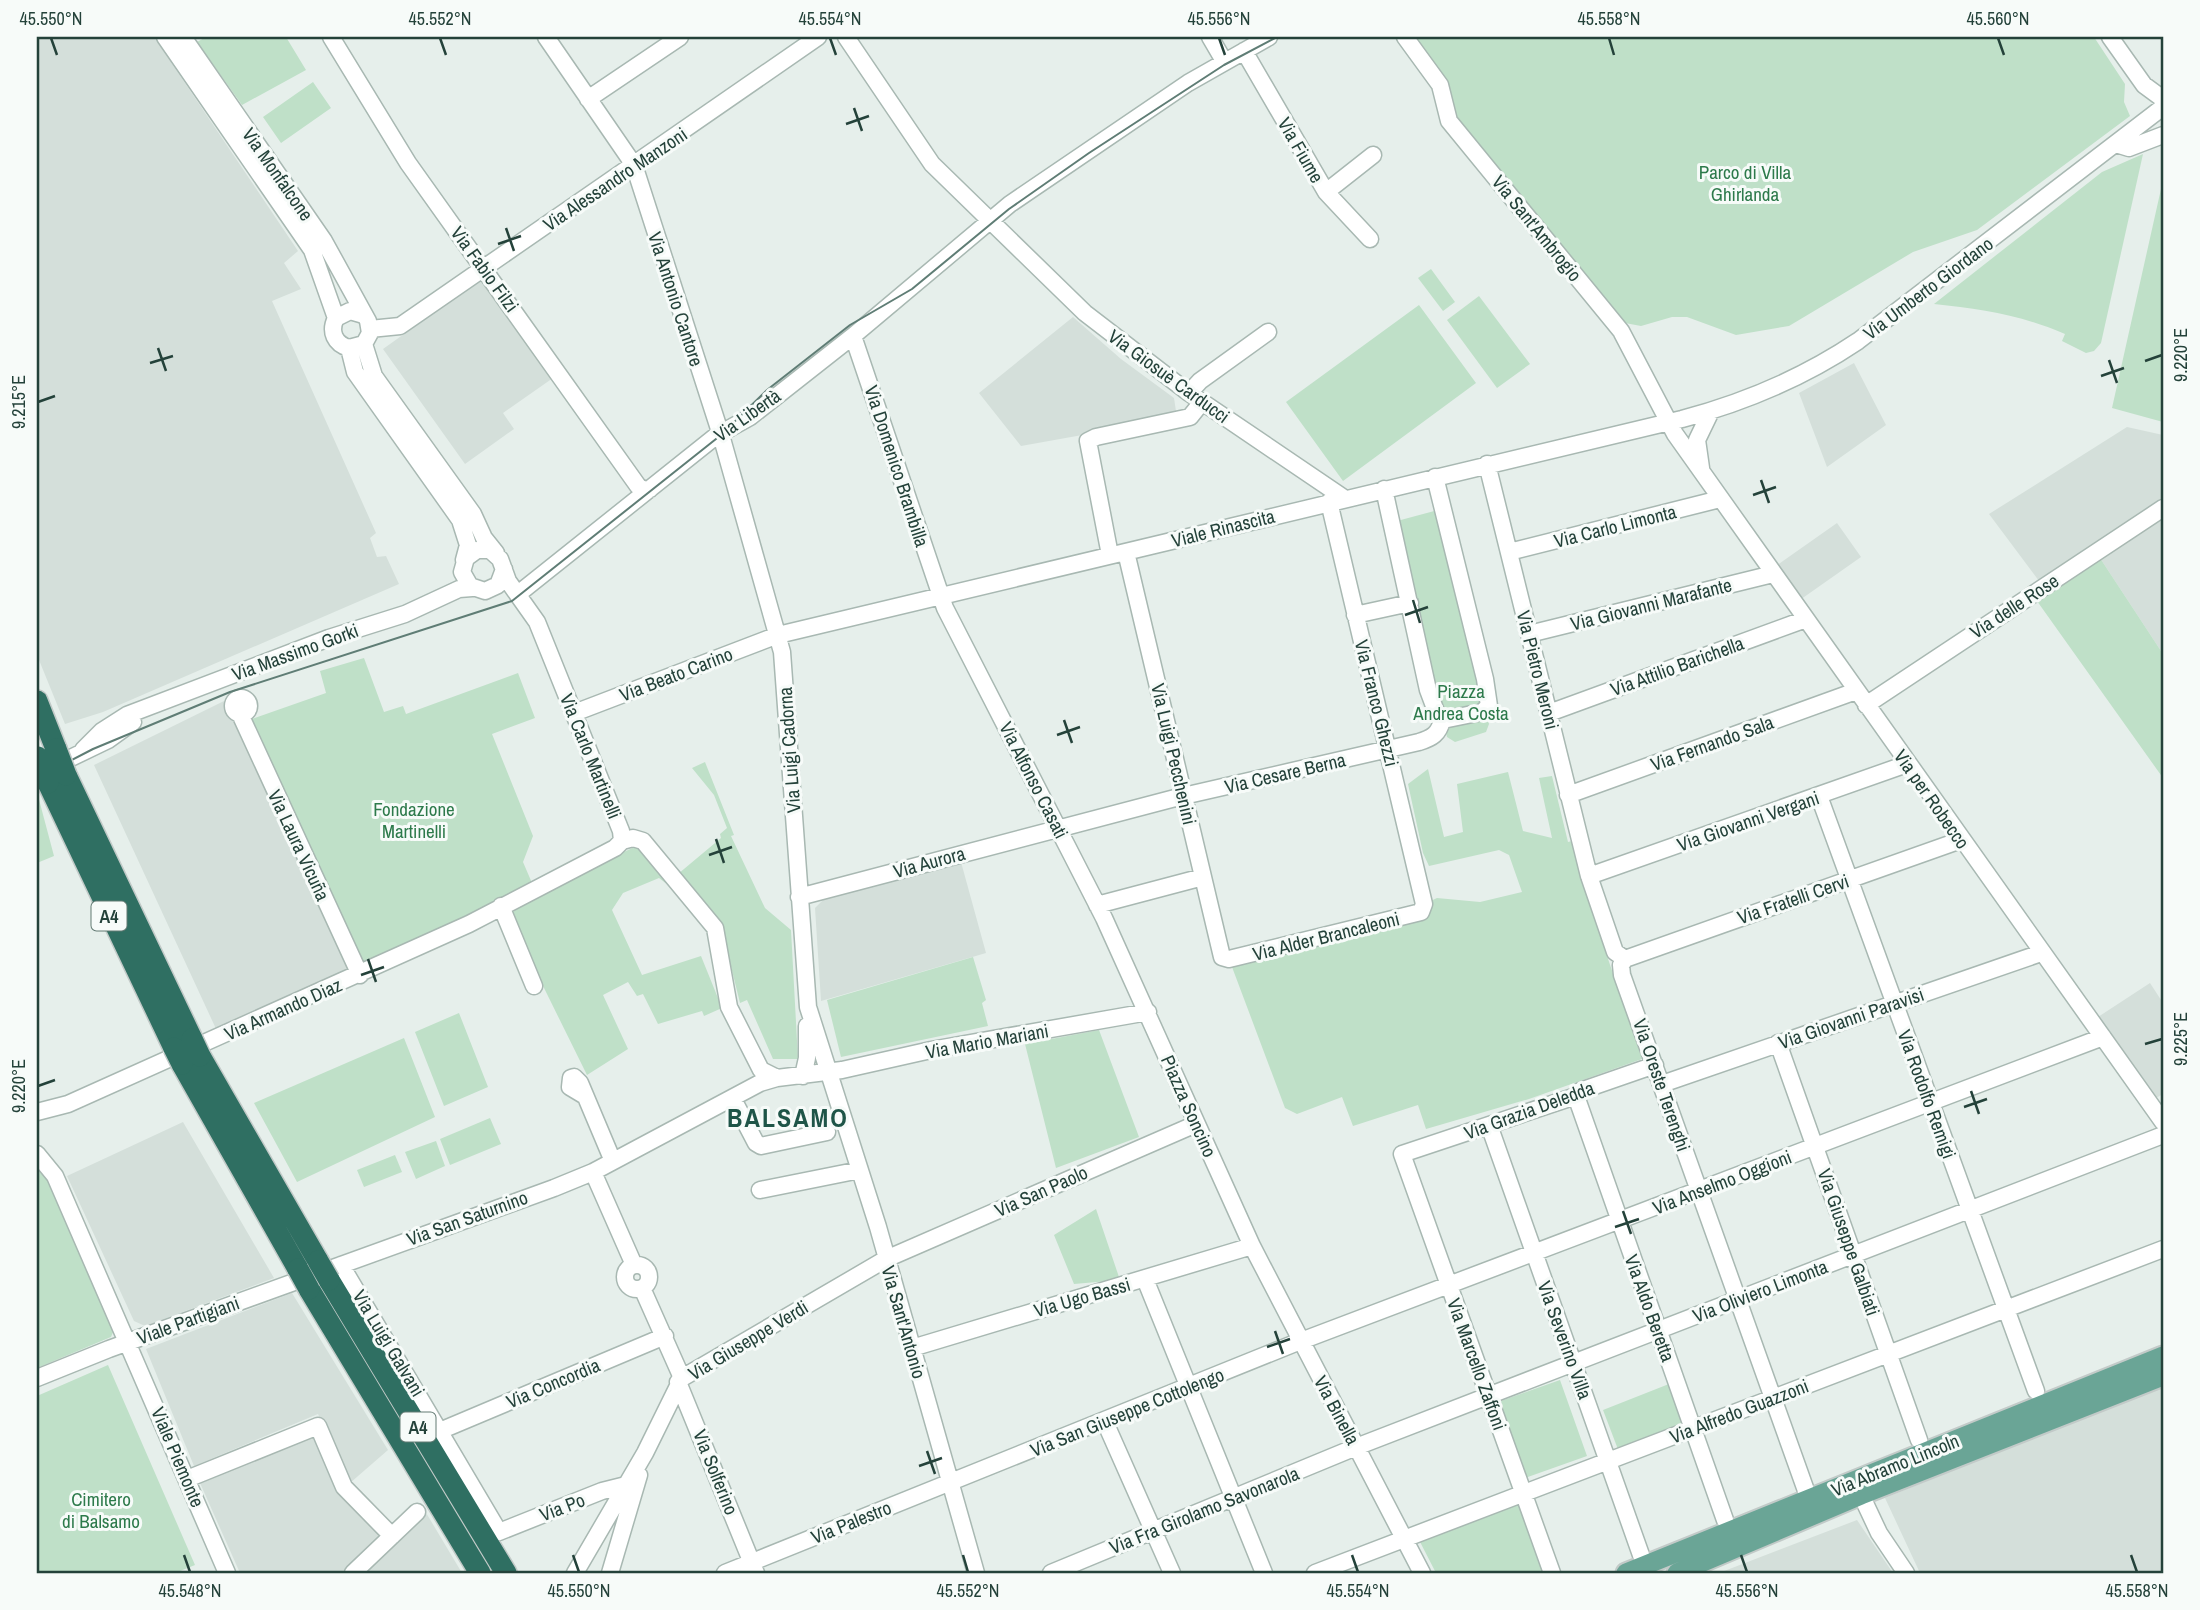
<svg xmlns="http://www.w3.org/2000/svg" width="2200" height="1610" font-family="'Archivo Narrow',sans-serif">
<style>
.built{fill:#d4dfda}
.green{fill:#bfe0c8}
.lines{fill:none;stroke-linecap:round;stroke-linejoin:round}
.minor-casing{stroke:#a8b8b2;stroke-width:19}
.major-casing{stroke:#c2cac8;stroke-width:23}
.highway-casing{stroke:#c2cac8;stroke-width:24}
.minor{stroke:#fff;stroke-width:16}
.major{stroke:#6aa596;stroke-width:19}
.highway{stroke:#2f6f62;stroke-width:21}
.tram{stroke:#5f7d75;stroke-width:2}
.highway-bridge-casing{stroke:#c2cac8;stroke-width:24;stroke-linecap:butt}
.highway-bridge{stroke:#2f6f62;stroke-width:21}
.ticks{fill:none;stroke:#24423a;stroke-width:2.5}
.labels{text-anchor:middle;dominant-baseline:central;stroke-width:6;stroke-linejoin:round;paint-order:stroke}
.shield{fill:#f7fbf9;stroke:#637a73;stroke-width:2}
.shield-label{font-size:18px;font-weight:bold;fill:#24423a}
.street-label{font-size:19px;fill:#24423a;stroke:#f7fbf9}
.park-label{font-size:19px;fill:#2d7a4b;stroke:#f7fbf9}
.district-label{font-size:26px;font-weight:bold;letter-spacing:2px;fill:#1f5548;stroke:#f7fbf9}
.neatline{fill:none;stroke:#24423a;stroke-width:2.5}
.ticks-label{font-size:18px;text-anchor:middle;fill:#24423a}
</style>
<rect width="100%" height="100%" fill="#e6efeb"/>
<path class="built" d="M37,37H154L298,251L284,263L301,289L272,301L376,533L370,538L377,557L386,556L399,584L103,712L65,724L37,655Z
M480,280L553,378L503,413L514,429L465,464L383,349Z
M1073,317L1121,359L1174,398L1177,418L1021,446L979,393Z
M1854,363L1886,425L1827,467L1799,393Z
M2127,427L2163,435V501L2039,581L1989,514Z
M2163,517V654L2100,558Z
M1837,523L1861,557L1797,602L1773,568Z
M224,701L349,970L217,1031L94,765Z
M961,862L986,953L821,1001L815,908L825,898Z
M2150,983L2163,1003V1094L2156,1098L2098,1017Z
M183,1122L274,1278L145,1326L134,1321L67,1176Z
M292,1293L388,1450L350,1483L318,1414L194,1466L146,1349Z
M2163,1385V1573H1920L1885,1498Z
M316,1433L382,1536L342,1573H240L200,1483Z
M425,1511L462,1573H360Z
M1857,1520L1893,1573H1719Z"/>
<path class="green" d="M206,37H286L306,70L242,105L197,42Z
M1410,37H2094L2125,84L2124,102L2130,116L1977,230L1913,252L1789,326L1736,335L1687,317H1672L1641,326L1625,323L1453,117Z
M313,82L331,108L281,143L263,117Z
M2143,154L2101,343L2094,351L2086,353L2062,341L2065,334C2021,315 1981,309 1934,304L2102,172Z
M2163,180V422L2112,408Z
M1431,269L1455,302L1443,311L1418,278Z
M1479,296L1530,364L1497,388L1447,320Z
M1419,305L1476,383L1343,481L1286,402Z
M1438,510L1489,724L1486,732L1455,742L1447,737L1397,521Z
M2100,558L2163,654V778L2037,601Z
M364,658L384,712L403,706L406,714L518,673L535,718L492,734L533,836L523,862L532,883L365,966L252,719L326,693L320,671Z
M705,762L734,835L731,836L765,908L791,930L798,1059H773L747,1000L740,1003L722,930L678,874L721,838L720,834L727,828L714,795L692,768Z
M1428,769L1444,837L1463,832L1457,784L1508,772L1523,831L1552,838L1539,778L1552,776L1568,842L1572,841L1587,897L1642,1059L1529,1099L1426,1129L1418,1105L1353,1126L1342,1097L1297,1114L1285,1108L1229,959L1416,908L1437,898L1480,902L1522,892L1509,855L1499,850L1429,866L1423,853L1408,784Z
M37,792L54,856L37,863Z
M639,845L672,883L668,885L659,878L623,893L612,910L642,975L701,956L722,1008L704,1016L702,1011L658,1024L643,994L637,996L628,982L603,995L628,1049L587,1075L504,907Z
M973,957L986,1000L982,1003L988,1026L841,1057L827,1000Z
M459,1013L488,1087L444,1106L415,1032Z
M1099,1030L1139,1137L1056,1168L1025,1044Z
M404,1038L435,1117L297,1182L254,1103Z
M490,1118L501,1144L450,1165L440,1139Z
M436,1141L445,1166L416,1179L405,1152Z
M395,1155L402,1172L364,1187L357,1170Z
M37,1166L49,1182L114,1330L111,1337L37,1368Z
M1096,1209L1120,1280L1074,1284L1054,1235Z
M108,1365L195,1565L175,1573H37V1396Z
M1560,1380L1587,1456L1525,1478L1498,1402Z
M1674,1382L1690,1425L1619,1452L1603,1410Z
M1522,1498L1548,1573H1436L1418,1538Z"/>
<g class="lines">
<g class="minor-casing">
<path id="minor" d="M165,37L312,250L336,318
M183,37L324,241L368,321L370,333L364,344L349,348C335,344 329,332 336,318L350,311L364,315
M331,37L408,163L638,486L644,490L650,489
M546,37L634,165L721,435L782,652L808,1007L878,1227L976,1573
M846,37L932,164L1085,313L1189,393L1344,498
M1210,37L1224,61
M1405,37L1440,85L1449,121L1621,331L1675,434L2163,1122
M2110,37L2144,85L2163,99
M1244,51L1326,192L1370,239
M588,99L680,37
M2116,144L2129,148L2163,135
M1326,192L1373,155
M370,329L400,326L818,37
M853,336L945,608L1104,918L1252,1246L1422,1573
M364,344L374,376L473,514L484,538L496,553
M349,348L355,372L460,520L468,545L464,560
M1189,393L1200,381L1268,332
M1487,464L1589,876L1615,952L1625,959
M1701,468L1697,440L1711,411
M1384,489L1428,690L1437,714L1443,720L1482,712L1489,706L1485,679L1435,477
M1126,552L1222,957L1229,959L1421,912L1424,904L1329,502
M1509,552L1720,499
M1110,555L1088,441L1096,437L1190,417L1202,402
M504,569L498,585L485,591L470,586L462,572L466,558L477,550H490L500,559L508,581L537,622L621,831L622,841
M518,594L716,436L750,417L853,336L1010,204L1188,83L1269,37
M1355,615L1410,603
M1529,634L1773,574
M233 706a8 8 0 1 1 16 0a8 8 0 1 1-16 0Z
M1866,705L2163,508
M574,713L778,635L1682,419C1746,402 1803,378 1858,341L2163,107
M1549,713L1806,619
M240,714L360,975
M83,750L102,731L127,715L329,638L405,614L459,589L472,588
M52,767L108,740L133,722
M1568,795L1856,691
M1819,796L2036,1391
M622,841L633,838L643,841L715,928L729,1007L761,1070L777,1078
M1589,876L1907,764
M799,897L1179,797L1419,742C1432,738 1439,734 1442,720
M1097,905L1203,877
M501,906L534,986
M1625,959L1621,965L1622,975L1809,1499
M1625,959L1961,840
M1778,1043L1919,1440
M803,1076L807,1058V1026
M1662,1084L2041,953
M585,1096L570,1087L571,1078L574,1077L580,1083L612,1159
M1576,1096L1725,1520
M733,1099L756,1143L761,1146L827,1132
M37,1112L68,1104L469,924L615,848L622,841
M1489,1125L1641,1555
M37,1154L55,1176L227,1573
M593,1172L634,1265
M760,1190L860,1170
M625 1277a12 12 0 1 1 24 0a12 12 0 1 1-24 0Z
M341,1265L499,1532L602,1491L626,1485
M1145,1279L1264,1573
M642,1288L682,1378
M912,1348L1252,1246
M37,1378L109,1349L554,1188L593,1172L760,1083L777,1078L842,1070L931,1050L1148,1012
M678,1382L756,1573
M1105,1422L1172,1573
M442,1430L665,1336
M187,1479L318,1426L344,1487L392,1536
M1856,1484L1879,1533L1906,1573
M353,1573L417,1512
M575,1573L645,1453L682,1378L886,1259L1196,1124
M610,1573L639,1475
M725,1573L1293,1344L2103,1037
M1051,1573L1356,1447L2163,1135
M1315,1573L2163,1249
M1552,1573L1402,1154L1576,1096L1580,1091L1655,1065"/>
</g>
<g class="major-casing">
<path id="major" d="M1626,1573L2163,1356
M1677,1573L1861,1495L2163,1376"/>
</g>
<g class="highway-casing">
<path id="highway" d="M37,701L56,749
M66,775L192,1039
M48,783L174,1048
M200,1056L318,1261
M182,1064L298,1269
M329,1280L506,1573
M309,1289L480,1573"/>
</g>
<use href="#minor" class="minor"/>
<use href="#major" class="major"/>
<use href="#highway" class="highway"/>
<path class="tram" d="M37,778L93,749L230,692L512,601L721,435L767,390L850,325L912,289L1009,209L1089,153L1224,65L1277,37"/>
<g class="highway-bridge-casing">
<path id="highway-bridge" d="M56,749L66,775
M38,757L48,783
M192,1039L200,1056
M174,1048L182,1064
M318,1261L329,1280
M298,1269L309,1289"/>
</g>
<use href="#highway-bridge" class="highway-bridge"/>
</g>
<path class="ticks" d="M51,38L57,55M440,38L446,55M830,38L836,55M1219,38L1225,55M1609,38L1614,55M1998,38L2004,55M854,108L862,131M846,124L869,116M506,228L514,251M498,244L521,236M158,348L166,371M2109,360L2117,383M2145,361L2162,355M150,363L173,356M2101,376L2124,368M38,402L55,396M1761,480L1769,503M1753,495L1776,487M1413,600L1420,623M1405,615L1428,607M1064,720L1072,743M1057,735L1080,727M716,839L724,863M709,855L732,847M368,959L376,982M361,975L384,967M2145,1044L2162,1039M38,1086L55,1080M1971,1091L1979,1114M1964,1107L1987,1099M1623,1211L1631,1234M1615,1227L1639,1219M1275,1331L1283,1354M1267,1347L1290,1339M927,1451L935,1474M919,1466L942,1458M184,1555L190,1572M573,1555L579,1572M963,1555L968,1572M1352,1555L1358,1572M1741,1555L1747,1572M2131,1555L2137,1572"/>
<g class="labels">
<g class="shield">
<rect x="91.5" y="901.5" width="35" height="29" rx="5"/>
<rect x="400.5" y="1412.5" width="35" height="29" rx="5"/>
</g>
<g class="shield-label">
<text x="109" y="916">A4</text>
<text x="418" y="1427">A4</text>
</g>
<g class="street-label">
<text transform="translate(1301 150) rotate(60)">Via Fiume</text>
<text transform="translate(278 174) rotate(55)">Via Monfalcone</text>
<text transform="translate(615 179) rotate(-34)">Via Alessandro Manzoni</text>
<text transform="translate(1537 228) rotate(51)">Via Sant'Ambrogio</text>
<text transform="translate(485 269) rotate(54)">Via Fabio Filzi</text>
<text transform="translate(1928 288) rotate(-37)">Via Umberto Giordano</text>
<text transform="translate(676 299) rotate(72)">Via Antonio Cantore</text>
<text transform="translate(1169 376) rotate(36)">Via Giosuè Carducci</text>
<text transform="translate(747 415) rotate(-35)">Via Libertà</text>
<text transform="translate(897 466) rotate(72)">Via Domenico Brambilla</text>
<text transform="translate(1615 526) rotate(-14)">Via Carlo Limonta</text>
<text transform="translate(1223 528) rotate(-14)">Viale Rinascita</text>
<text transform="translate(1651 604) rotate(-14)">Via Giovanni Marafante</text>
<text transform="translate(2014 606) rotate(-33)">Via delle Rose</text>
<text transform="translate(295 652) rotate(-20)">Via Massimo Gorki</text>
<text transform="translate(1677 666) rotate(-20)">Via Attilio Barichella</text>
<text transform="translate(1538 670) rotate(76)">Via Pietro Meroni</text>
<text transform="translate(676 674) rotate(-21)">Via Beato Carino</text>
<text transform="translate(1377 703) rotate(76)">Via Franco Ghezzi</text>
<text transform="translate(1712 743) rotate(-20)">Via Fernando Sala</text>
<text transform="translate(789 750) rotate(-94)">Via Luigi Cadorna</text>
<text transform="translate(1174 754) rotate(77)">Via Luigi Pecchenini</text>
<text transform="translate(591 756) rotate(68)">Via Carlo Martinelli</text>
<text transform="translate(1285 773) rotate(-13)">Via Cesare Berna</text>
<text transform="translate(1034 780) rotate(63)">Via Alfonso Casati</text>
<text transform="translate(1932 799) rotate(55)">Via per Robecco</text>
<text transform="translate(1748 821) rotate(-19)">Via Giovanni Vergani</text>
<text transform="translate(299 845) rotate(65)">Via Laura Vicuña</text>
<text transform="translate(929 862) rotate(-15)">Via Aurora</text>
<text transform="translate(1793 899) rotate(-19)">Via Fratelli Cervi</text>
<text transform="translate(1326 936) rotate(-14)">Via Alder Brancaleoni</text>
<text transform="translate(283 1009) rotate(-24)">Via Armando Diaz</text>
<text transform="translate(1851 1018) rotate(-19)">Via Giovanni Paravisi</text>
<text transform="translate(987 1041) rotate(-10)">Via Mario Mariani</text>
<text transform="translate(1662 1085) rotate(71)">Via Oreste Terenghi</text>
<text transform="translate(1927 1094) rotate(70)">Via Rodolfo Remigi</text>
<text transform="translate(1189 1106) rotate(66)">Piazza Soncino</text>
<text transform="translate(1529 1110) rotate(-20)">Via Grazia Deledda</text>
<text transform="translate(1722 1182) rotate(-21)">Via Anselmo Oggioni</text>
<text transform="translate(1041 1191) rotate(-24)">Via San Paolo</text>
<text transform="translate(467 1218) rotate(-20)">Via San Saturnino</text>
<text transform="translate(1849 1242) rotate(71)">Via Giuseppe Galbiati</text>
<text transform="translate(1760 1291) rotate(-21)">Via Oliviero Limonta</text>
<text transform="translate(1082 1297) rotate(-16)">Via Ugo Bassi</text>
<text transform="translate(1650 1308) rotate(70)">Via Aldo Beretta</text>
<text transform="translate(188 1320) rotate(-20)">Viale Partigiani</text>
<text transform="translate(904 1322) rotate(74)">Via Sant'Antonio</text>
<text transform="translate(748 1340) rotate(-31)">Via Giuseppe Verdi</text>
<text transform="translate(1565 1340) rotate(70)">Via Severino Villa</text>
<text transform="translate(389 1343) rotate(59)">Via Luigi Galvani</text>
<text transform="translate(1477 1364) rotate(70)">Via Marcello Zaffoni</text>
<text transform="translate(553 1383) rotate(-23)">Via Concordia</text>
<text transform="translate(1337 1410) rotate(62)">Via Binella</text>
<text transform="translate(1739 1411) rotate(-21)">Via Alfredo Guazzoni</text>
<text transform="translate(1127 1412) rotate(-22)">Via San Giuseppe Cottolengo</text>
<text transform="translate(178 1457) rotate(67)">Viale Piemonte</text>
<text transform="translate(1895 1465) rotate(-22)">Via Abramo Lincoln</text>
<text transform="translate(716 1472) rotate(68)">Via Solferino</text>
<text transform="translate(562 1507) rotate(-21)">Via Po</text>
<text transform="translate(1204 1510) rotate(-22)">Via Fra Girolamo Savonarola</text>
<text transform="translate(851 1522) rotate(-22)">Via Palestro</text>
</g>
<g class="park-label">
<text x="1745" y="172">Parco di Villa<tspan x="1745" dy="22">Ghirlanda</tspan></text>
<text x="1461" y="691">Piazza<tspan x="1461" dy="22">Andrea Costa</tspan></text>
<text x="414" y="809">Fondazione<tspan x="414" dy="22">Martinelli</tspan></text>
<text x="101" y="1499">Cimitero<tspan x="101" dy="22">di Balsamo</tspan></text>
</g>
<g class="district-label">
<text x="788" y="1117">BALSAMO</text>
</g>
</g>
<rect width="2200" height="1610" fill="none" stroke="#f7fbf9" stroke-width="77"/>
<rect x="38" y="38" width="2124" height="1534" class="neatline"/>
<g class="ticks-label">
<text x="51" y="25">45.550°N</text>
<text x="440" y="25">45.552°N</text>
<text x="830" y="25">45.554°N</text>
<text x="1219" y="25">45.556°N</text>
<text x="1609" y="25">45.558°N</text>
<text x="1998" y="25">45.560°N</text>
<text transform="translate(2181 355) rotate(-90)" y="6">9.220°E</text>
<text transform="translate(19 402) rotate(-90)" y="6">9.215°E</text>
<text transform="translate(2181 1039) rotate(-90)" y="6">9.225°E</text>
<text transform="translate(19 1086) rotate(-90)" y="6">9.220°E</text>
<text x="190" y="1597">45.548°N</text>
<text x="579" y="1597">45.550°N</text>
<text x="968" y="1597">45.552°N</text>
<text x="1358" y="1597">45.554°N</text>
<text x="1747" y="1597">45.556°N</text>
<text x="2137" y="1597">45.558°N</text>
</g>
</svg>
